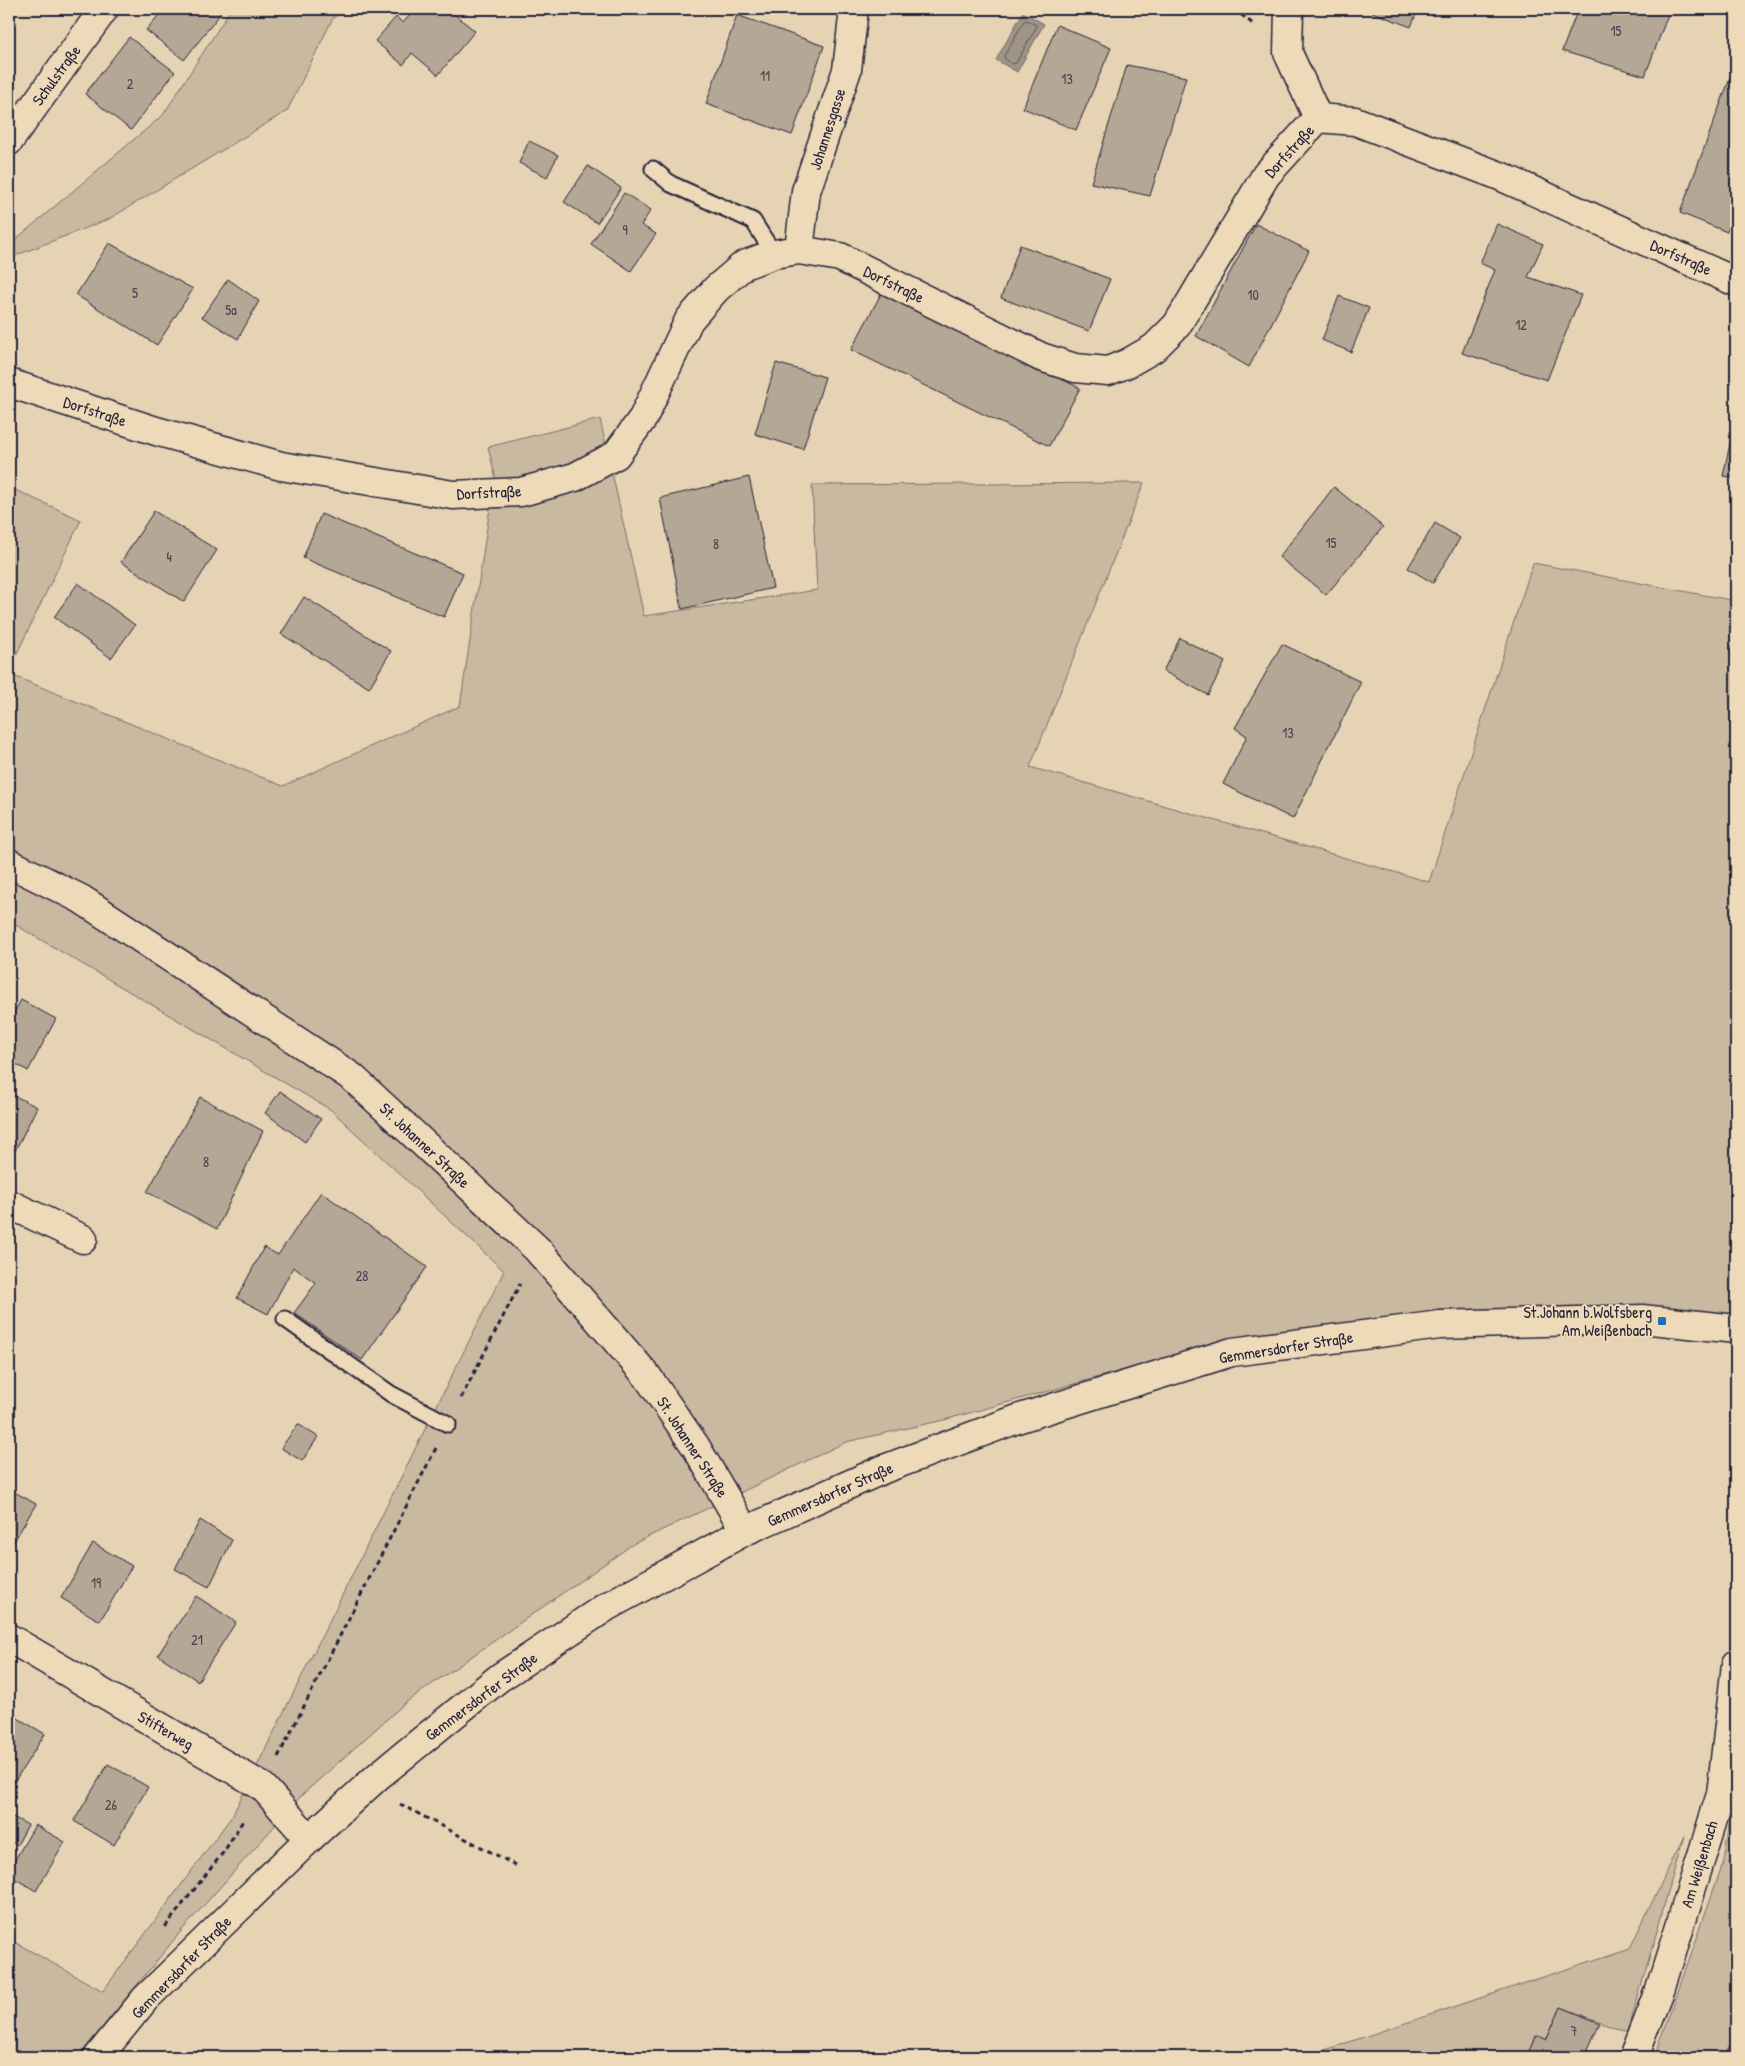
<svg xmlns="http://www.w3.org/2000/svg" width="1745" height="2066" font-family="'Patrick Hand',sans-serif">
<style>
.green{fill:#c9b9a1;stroke:#766e6e}
.water{fill:#a09488;stroke:#6e6669}
.lines{fill:none;stroke-linecap:round;stroke-linejoin:round}
.shore{stroke:#54505a;stroke-width:1}
.stream{stroke:#6e6669;stroke-width:12}
.building{fill:#b5a795;stroke:#22223b}
.lane-casing{stroke:#22223b;stroke-width:19}
.street-casing{stroke:#22223b;stroke-width:31}
.secondary-casing{stroke:#22223b;stroke-width:31}
.path{stroke:#22223b;stroke-width:3;stroke-dasharray:5 4;stroke-linecap:butt}
.lane{stroke:#eedab8;stroke-width:15}
.street{stroke:#eedab8;stroke-width:28}
.secondary{stroke:#eedab8;stroke-width:28}
.poi-dot{fill:#1f6fb2;stroke:#eedab8;stroke-width:2}
.labels{text-anchor:middle;dominant-baseline:central;stroke-width:4;stroke-linejoin:round;paint-order:stroke}
.number-label{font-size:14px;fill:#474352}
.street-label{font-size:16px;fill:#22223b;stroke:#eedab8}
.poi-label{font-size:16px;fill:#22223b;stroke:#eedab8;text-anchor:end}
</style>
<rect width="100%" height="100%" fill="#e6d3b3"/>
<filter id="ink" filterUnits="userSpaceOnUse"><feTurbulence type="fractalNoise" baseFrequency=".02" numOctaves="2"/><feDisplacementMap in="SourceGraphic" scale="10" xChannelSelector="R" yChannelSelector="G"/><feConvolveMatrix kernelMatrix="1 2 1 2 8 2 1 2 1" color-interpolation-filters="sRGB"/></filter>
<g filter="url(#ink)">
<path class="green" d="M231,9H346L333,18L287,111L109,219L9,258V245L163,115Z
M600,419L644,616L817,590L812,485L1144,483L1030,767L1429,882L1533,563L1736,601V1314L1442,1310L1196,1350L944,1420L846,1442L633,1544L405,1703L303,1794L182,1930L78,2057H9V1939L103,1991L232,1816L504,1271L331,1110L9,921V674L283,786L460,706L495,475L488,447Z
M9,487L81,520L9,670Z
M1736,1782V2057H1655L1724,1860Z
M1684,1836L1628,2032L1561,2007L1546,2041L1536,2036L1526,2057H1304L1630,1948Z"/>
<path class="water" d="M1023,12L1044,24L1017,72L996,60Z"/>
<g class="lines">
<path class="shore" d="M1027,20L1036,25V28L1016,63L1013,64L1005,59L1004,56L1024,21Z"/>
<path class="stream" d="M1729,2057L1736,2046"/>
</g>
<path class="building" d="M164,9H216L221,13L184,60L146,30Z
M415,9H448L475,31L438,75L412,53L403,65L375,41L396,17L403,23Z
M1364,9H1418L1411,27Z
M1578,9H1670L1645,76L1562,51Z
M737,15L824,46L792,135L706,104Z
M1057,25L1111,48L1076,130L1023,108Z
M129,37L175,72L131,130L85,94Z
M1736,62V208L1727,232L1680,213Z
M1127,65L1186,77L1150,196L1091,183Z
M529,141L558,155L547,177L519,163Z
M588,166L621,188L597,223L564,202Z
M624,193L651,210L641,225L656,234L631,271L591,244Z
M1256,224L1309,251L1249,367L1196,336Z
M1497,224L1543,244L1528,277L1581,295L1547,380L1462,353L1495,270L1480,263Z
M109,243L193,289L157,345L76,295Z
M1020,245L1110,279L1089,331L1001,298Z
M228,279L259,301L238,339L202,317Z
M882,292L1080,388L1049,446L851,350Z
M1339,296L1369,308L1351,352L1322,340Z
M776,363L825,377L803,449L755,434Z
M1736,416V478L1723,476Z
M749,477L773,588L682,609L660,498Z
M1334,487L1383,527L1326,595L1279,557Z
M154,511L217,550L184,602L121,562Z
M321,514L463,573L444,617L303,558Z
M1435,523L1460,538L1433,583L1408,568Z
M78,583L135,625L111,658L54,617Z
M304,597L391,651L369,688L281,634Z
M1180,638L1225,662L1208,695L1163,671Z
M1282,644L1361,682L1293,819L1223,784L1247,736L1235,728Z
M21,1000L56,1019L28,1071L9,1060V1022Z
M280,1091L321,1119L305,1142L265,1113Z
M9,1093L37,1107L9,1163Z
M200,1097L263,1131L217,1229L147,1192Z
M321,1192L427,1267L362,1360L294,1313L316,1283L293,1267L268,1314L237,1298L264,1247L278,1255Z
M298,1424L318,1437L302,1461L281,1448Z
M9,1489L36,1504L9,1550Z
M200,1520L232,1540L209,1587L175,1569Z
M93,1543L132,1566L100,1621L61,1598Z
M196,1596L236,1622L198,1681L158,1655Z
M9,1713L45,1734L9,1790Z
M108,1764L148,1787L114,1845L74,1821Z
M9,1815L28,1825L17,1845L9,1841Z
M35,1825L65,1842L36,1891L9,1875V1870Z
M1561,2007L1600,2023L1585,2057H1526L1536,2036L1546,2041Z"/>
<g class="lines">
<g class="lane-casing">
<path id="lane" d="M653,169L671,184L753,221L774,254
M285,1319L391,1394L448,1424"/>
</g>
<g class="street-casing">
<path id="street" d="M1289,9L1288,53L1318,118
M9,141L104,9
M799,250L806,191L847,70L854,9
M9,383L156,431L281,466L453,495L521,492L575,477L616,455L643,418L689,320L716,289L744,265L774,254L799,250L840,257L1041,357L1075,368L1108,371L1128,363L1154,348L1177,325L1266,175L1318,118L1355,121L1500,176L1736,282
M9,1204L83,1239
M9,1638L263,1787L309,1839
M1634,2057L1659,1993L1721,1794L1736,1664"/>
</g>
<g class="secondary-casing">
<path id="secondary" d="M9,863L81,899L352,1077L537,1249L647,1376L696,1447L745,1531
M98,2057L145,1999L309,1839L377,1777L499,1678L606,1607L745,1531L884,1469L1020,1418L1232,1352L1440,1325L1642,1319L1736,1329"/>
</g>
<path class="path" d="M1234,9L1253,24
M461,1398L520,1284
M278,1757L436,1448
M400,1804L517,1866
M165,1927L225,1850L244,1819"/>
<use href="#lane" class="lane"/>
<use href="#street" class="street"/>
<use href="#secondary" class="secondary"/>
</g>
</g>
<rect class="poi-dot" x="1657" y="1316" width="10" height="10" rx="2.5"/>
<g class="labels">
<g class="number-label">
<text x="1616" y="30">15</text>
<text x="765" y="75">11</text>
<text x="1067" y="78">13</text>
<text x="130" y="83">2</text>
<text x="625" y="229">9</text>
<text x="135" y="292">5</text>
<text x="1253" y="294">10</text>
<text x="231" y="309">5a</text>
<text x="1521" y="324">12</text>
<text x="1331" y="542">15</text>
<text x="716" y="543">8</text>
<text x="169" y="556">4</text>
<text x="1288" y="732">13</text>
<text x="206" y="1161">8</text>
<text x="362" y="1275">28</text>
<text x="96" y="1582">19</text>
<text x="197" y="1639">21</text>
<text x="111" y="1804">26</text>
<text x="1574" y="2030">7</text>
</g>
<g class="street-label">
<text transform="translate(56 75) rotate(-54)">Schulstraße</text>
<text transform="translate(827 129) rotate(-72)">Johannesgasse</text>
<text transform="translate(1289 151) rotate(-48)">Dorfstraße</text>
<text transform="translate(1681 257) rotate(24)">Dorfstraße</text>
<text transform="translate(894 284) rotate(26)">Dorfstraße</text>
<text transform="translate(95 411) rotate(18)">Dorfstraße</text>
<text transform="translate(489 492) rotate(-3)">Dorfstraße</text>
<text transform="translate(425 1145) rotate(43)">St. Johanner Straße</text>
<text transform="translate(1286 1347) rotate(-9)">Gemmersdorfer Straße</text>
<text transform="translate(693 1447) rotate(57)">St. Johanner Straße</text>
<text transform="translate(830 1494) rotate(-24)">Gemmersdorfer Straße</text>
<text transform="translate(481 1696) rotate(-37)">Gemmersdorfer Straße</text>
<text transform="translate(166 1730) rotate(30)">Stifterweg</text>
<text transform="translate(1699 1864) rotate(-73)">Am Weißenbach</text>
<text transform="translate(181 1967) rotate(-46)">Gemmersdorfer Straße</text>
</g>
<g class="poi-label">
<text x="1652" y="1312">St.Johann b.Wolfsberg<tspan x="1652" dy="18">Am Weißenbach</tspan></text>
</g>
</g>
<rect width="1745" height="2066" fill="none" stroke="#eedab8" stroke-width="30"/>
<rect x="15" y="15" width="1715" height="2036" fill="none" stroke="#22223b" stroke-width="2" filter="url(#ink)"/>
</svg>
